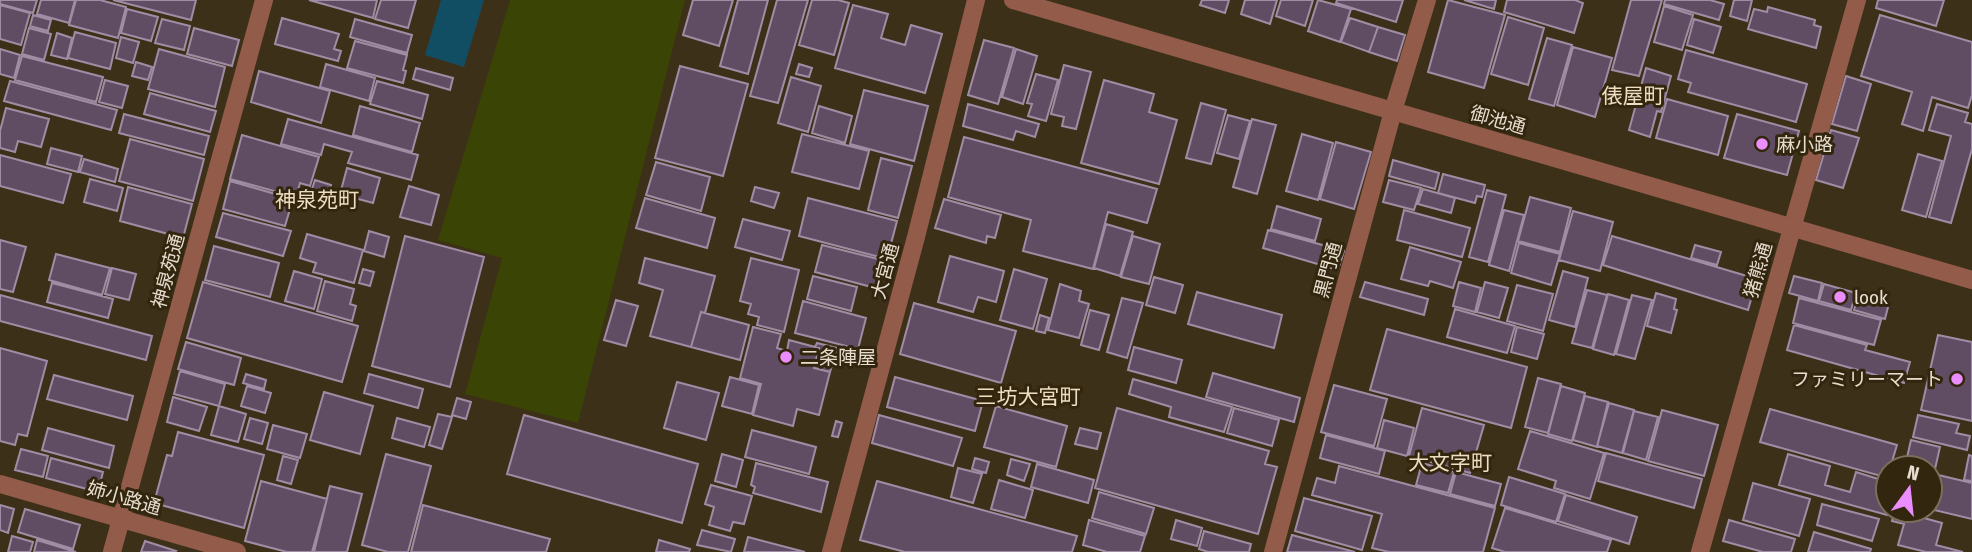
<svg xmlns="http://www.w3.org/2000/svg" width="1972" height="552" font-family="'Fira Sans Condensed','Noto Sans JP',sans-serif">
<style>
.green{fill:#394405}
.water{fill:#114e64}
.building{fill:#604d63;stroke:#a08ca4;stroke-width:2}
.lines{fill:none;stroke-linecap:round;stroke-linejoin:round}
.minor{stroke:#935b49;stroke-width:18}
.tertiary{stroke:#935b49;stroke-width:18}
.poi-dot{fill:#eb8dfc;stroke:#33260e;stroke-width:2.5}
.labels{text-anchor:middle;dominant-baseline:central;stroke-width:6;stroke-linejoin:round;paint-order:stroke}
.street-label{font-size:19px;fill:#e6ddcf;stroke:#33260e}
.poi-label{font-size:19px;fill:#e6ddcf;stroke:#33260e;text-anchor:start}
.neighbourhood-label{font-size:21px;fill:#eeddc0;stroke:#33260e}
</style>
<rect width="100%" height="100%" fill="#3d3018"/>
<path class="green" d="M510,0H685L578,423L465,394L502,258L438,240Z"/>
<path class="water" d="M441,0H484L464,67L425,55Z"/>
<path class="building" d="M0,0H37L33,13L0,4Z
M41,0H75L69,23L37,14Z
M76,0H100L126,7L118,38L69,25Z
M113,0H196L191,20Z
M309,0H377L373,18Z
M381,0H416L408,28L375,19Z
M693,0H733L719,46L683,35Z
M738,0H768L748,74L720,66Z
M777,0H808L778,103L750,96Z
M812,0H838L849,3L834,55L799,45Z
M1202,0H1229L1225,13L1200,5Z
M1245,0H1277L1270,24L1241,14Z
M1281,0H1313L1305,26L1276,16Z
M1318,0L1351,9L1340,42L1308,31Z
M1337,0H1403L1396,22L1336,3Z
M1448,0L1505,15L1484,88L1428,72Z
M1464,0H1496L1494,9Z
M1507,0H1575L1583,3L1574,33L1504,12Z
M1631,0H1662L1639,76L1612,70Z
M1665,0H1710L1724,4L1719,20L1664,4Z
M1734,0H1752L1747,21L1730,16Z
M1878,0H1944L1936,26L1876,8Z
M0,5L30,13L21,45L0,39Z
M853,5L888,14L881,38L905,45L911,25L942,34L925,93L835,68Z
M1664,6L1693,15L1682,50L1654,42Z
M1768,7L1815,20L1814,25L1821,27L1816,48L1748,29L1754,9L1767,12Z
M127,9L158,17L151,41L121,33Z
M33,15L51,20L48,31L30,26Z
M1880,15L1972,42V95L1968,108L1932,97L1923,131L1902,124L1912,92L1861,76Z
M1508,17L1544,28L1528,85L1491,74Z
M282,18L339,34L334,49L341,51L338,61L275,44Z
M1350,18L1378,27L1369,52L1341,42Z
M162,19L190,26L184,50L155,43Z
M355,19L412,35L407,53L350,37Z
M1694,19L1721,27L1713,53L1687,45Z
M1378,27L1405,35L1397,61L1369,52Z
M29,28L51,34L44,60L22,54Z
M194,28L239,40L232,66L187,54Z
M75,32L116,43L110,69L68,58Z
M57,33L72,38L67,59L51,55Z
M121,37L139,42L133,63L116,58Z
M1547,38L1572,45L1554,106L1529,99Z
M984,40L1014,48L998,104L968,95Z
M355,41L407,55L403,70L406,71L403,83L347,68Z
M1573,47L1612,58L1595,117L1557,105Z
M0,49L20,55L14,78L0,74Z
M159,49L225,67L215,107L148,89Z
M1016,49L1037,56L1023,104L1002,97Z
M1686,50L1807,84L1796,122L1688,92L1691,83L1678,79Z
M22,56L103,77L96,102L15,80Z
M136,62L152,67L148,80L132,76Z
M326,64L375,78L369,101L320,87Z
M799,64L812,68L809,77L796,74Z
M1064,65L1091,72L1076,129L1062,126L1064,117L1051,114Z
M680,66L748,84L723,176L655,158Z
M416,68L453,78L450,90L413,79Z
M1646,68L1671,76L1661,112L1657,111L1650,137L1629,130Z
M259,71L330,91L321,123L251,102Z
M1036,74L1058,80L1046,121L1028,116L1032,104L1027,103Z
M1846,76L1871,84L1857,131L1832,124Z
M791,77L821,86L808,132L778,123Z
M105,80L128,86L122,108L99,102Z
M1104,80L1154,94L1149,112L1177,120L1159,184L1081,163Z
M10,81L117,110L111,130L4,101Z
M377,81L428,95L422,119L370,104Z
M864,90L928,106L914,161L850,144Z
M150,93L216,111L210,132L144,114Z
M1667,99L1728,116L1718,155L1656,138Z
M1201,103L1226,110L1211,164L1186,158Z
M968,104L1039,124L1035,137L1016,131L1013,140L963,126Z
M1937,104L1968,113L1965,122L1972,124V149L1951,223L1929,217L1951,136L1929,130Z
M360,106L420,123L412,152L353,135Z
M819,106L852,116L845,143L812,133Z
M6,108L49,119L41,147L18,141L15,152L0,148V131Z
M124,114L209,136L204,155L119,133Z
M1737,114L1799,131L1787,175L1724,158Z
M1228,115L1250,121L1239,159L1217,153Z
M288,119L418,155L411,180L348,163L352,152L324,144L321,155L281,144Z
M1252,119L1276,125L1257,194L1233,187Z
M1831,130L1859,138L1843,188L1816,180Z
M802,134L869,151L859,189L792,172Z
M1302,134L1333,143L1318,200L1286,191Z
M242,135L319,157L310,186L300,183L296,197L230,179Z
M964,137L1157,189L1147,223L1108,212L1093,269L1023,251L1031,220L948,197Z
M130,139L204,159L193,201L119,181Z
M1336,142L1371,152L1354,209L1320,199Z
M51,148L82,156L78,172L47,164Z
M1918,154L1942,161L1926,217L1902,210Z
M0,155L71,174L63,203L0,186Z
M881,158L912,166L898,218L868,210Z
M84,159L118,169L115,182L80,172Z
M1393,160L1439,173L1435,189L1389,176Z
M656,162L710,177L701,211L646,195Z
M347,168L380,178L373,203L340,194Z
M1443,174L1485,185L1482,197L1477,196L1475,203L1438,193Z
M90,179L123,188L117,211L84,202Z
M315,180L331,185L329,193L312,189Z
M1389,180L1421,188L1414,210L1383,202Z
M230,181L293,199L285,226L223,209Z
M409,186L439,195L431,225L400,217Z
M128,187L192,204L183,238L120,221Z
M755,187L779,193L774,208L751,201Z
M1423,189L1455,198L1451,213L1418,204Z
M1487,190L1506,195L1488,262L1469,257Z
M1530,197L1571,208L1560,252L1518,241Z
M645,198L715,218L707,248L636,228Z
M808,198L897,221L887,259L799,236Z
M944,199L1001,215L995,238L987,236L986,243L935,228Z
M1277,206L1321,219L1315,241L1271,229Z
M1404,210L1470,228L1462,257L1397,240Z
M1504,210L1524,215L1509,271L1489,265Z
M1573,211L1613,222L1600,271L1559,260Z
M223,213L291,231L283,256L216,237Z
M743,219L790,231L782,260L735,247Z
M1106,224L1133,232L1120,276L1094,268Z
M1268,230L1344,251L1338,270L1263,248Z
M369,231L389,237L384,257L364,251Z
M307,234L363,250L354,283L313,272L316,263L300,258Z
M405,236L484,257L450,387L372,366Z
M1133,236L1160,244L1149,284L1121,277Z
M1612,236L1757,279L1748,310L1603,265Z
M0,240L26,247L13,292L0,289Z
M1519,243L1560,254L1551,285L1511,273Z
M822,245L886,261L879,289L815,272Z
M1695,245L1721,252L1717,265L1691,258Z
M214,246L279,263L270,297L205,280Z
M1410,247L1461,262L1453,288L1430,281L1428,286L1401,279Z
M56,254L110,268L102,295L49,280Z
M950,256L1004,271L996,302L978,297L973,312L938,302Z
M645,258L715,276L705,313L701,312L691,347L650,336L663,290L639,283Z
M751,258L799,270L784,332L757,325L759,317L748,314L751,304L740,301Z
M112,268L136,274L129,300L105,294Z
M363,269L374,272L370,286L359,283Z
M1014,269L1047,279L1033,329L1000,320Z
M294,271L322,279L314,309L285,301Z
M1563,271L1588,278L1575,327L1549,320Z
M813,276L857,287L851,311L807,299Z
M1794,276L1822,283L1818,301L1789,293Z
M1154,277L1183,285L1175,313L1146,305Z
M325,281L354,289L350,304L356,306L352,321L317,311Z
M203,282L358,326L342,382L187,338Z
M1365,282L1428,299L1424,315L1360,297Z
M1459,282L1481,288L1475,312L1453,306Z
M1485,282L1508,288L1499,318L1477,312Z
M52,283L113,299L108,318L47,302Z
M1060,284L1081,291L1079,301L1089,304L1079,338L1048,330Z
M1824,284L1856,293L1851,310L1819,301Z
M1517,285L1553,294L1543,331L1507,321Z
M1587,290L1607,295L1592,348L1572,343Z
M1197,292L1282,315L1274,348L1188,324Z
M1656,293L1676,299L1674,309L1677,310L1671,333L1647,326Z
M1608,294L1629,300L1614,355L1593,349Z
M1859,294L1889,303L1885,319L1854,310Z
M0,295L152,336L146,360L0,321Z
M1632,295L1652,300L1635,359L1616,354Z
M1122,298L1143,303L1127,358L1107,352Z
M1799,298L1881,320L1874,345L1793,323Z
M616,300L638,306L626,346L604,340Z
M803,301L866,318L858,349L795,333Z
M914,303L1016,331L1001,383L900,354Z
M1455,309L1515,326L1507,353L1447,337Z
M1090,310L1109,315L1099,350L1081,345Z
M701,312L749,325L740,360L691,347Z
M1040,315L1049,318L1045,333L1036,331Z
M1794,325L1867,345L1865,350L1910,362L1904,383L1787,350Z
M753,327L781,334L777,348L787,351L789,340L819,348L814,368L830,372L819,415L797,409L793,426L753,415L761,384L740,378Z
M1517,327L1544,334L1537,359L1511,352Z
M1387,329L1527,367L1511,428L1370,390Z
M1938,335L1972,342V421L1921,410Z
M186,342L241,358L234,385L178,369Z
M817,343L837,348L830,372L814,368L819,348L815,347Z
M1134,347L1182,360L1176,383L1128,370Z
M0,348L47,361L27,436L18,434L15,445L0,441Z
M180,371L225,384L219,406L174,394Z
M1213,373L1300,398L1294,422L1206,397Z
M246,374L266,380L264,389L243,383Z
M369,374L423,389L418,408L364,393Z
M54,375L133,396L127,420L47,399Z
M730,377L759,385L752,414L722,406Z
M895,377L983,401L975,431L887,407Z
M1538,378L1561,384L1548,433L1525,427Z
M1133,379L1232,407L1224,432L1169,417L1171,407L1129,394Z
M677,382L719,393L706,440L664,428Z
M1334,385L1387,399L1374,446L1321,432Z
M247,386L271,393L265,413L241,406Z
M1561,386L1585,393L1572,441L1548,434Z
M324,392L373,406L360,454L310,440Z
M1585,396L1608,402L1597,447L1573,440Z
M173,397L207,407L199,431L167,422Z
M457,398L471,402L466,419L452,415Z
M1609,403L1634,410L1622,453L1597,446Z
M219,406L246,414L238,442L211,435Z
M996,406L1067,426L1056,467L984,447Z
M1117,408L1269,451L1265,464L1277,467L1258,534L1095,488Z
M1234,408L1279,420L1272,446L1227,433Z
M1422,408L1484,425L1470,473L1409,456Z
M1770,409L1897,445L1890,468H1888V478L1760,442Z
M1662,410L1718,425L1704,476L1648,461Z
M1634,411L1658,417L1646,460L1623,453Z
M438,414L452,417L442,449L429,445Z
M524,415L698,464L682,523L507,474Z
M879,415L962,438L953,466L872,443Z
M1918,415L1959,424L1956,433L1970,436L1967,450L1913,437Z
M250,418L268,423L262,444L244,439Z
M397,418L430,427L424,447L392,438Z
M1384,420L1414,428L1407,456L1377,448Z
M836,421L842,423L838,437L832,436Z
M273,425L307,434L300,458L267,449Z
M48,428L114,446L109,468L42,450Z
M1080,428L1101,433L1097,449L1075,444Z
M752,430L816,447L809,474L745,457Z
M1530,431L1604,453L1590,499L1554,488L1556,481L1518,469Z
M178,432L264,455L244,528L154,503L167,455L172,456Z
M1326,435L1385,451L1379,474L1320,458Z
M1911,440L1940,447L1935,469L1906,462Z
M21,449L48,456L43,477L15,470Z
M1606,453L1702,479L1694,508L1598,481Z
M386,454L431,466L408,552H388L362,545Z
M722,454L743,460L736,487L715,481Z
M1788,454L1830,466L1825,485L1850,492L1856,472L1888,482L1887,515L1779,485Z
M1969,455L1972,456V481L1964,480Z
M283,456L298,460L291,484L277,480Z
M51,458L103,472L98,492L46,478Z
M975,458L989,462L986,473L972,469Z
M1011,459L1030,464L1024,481L1007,475Z
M756,463L828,482L821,512L753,493L755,487L751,485Z
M1422,463L1454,472L1448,493L1416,485Z
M1037,464L1094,480L1088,503L1031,487Z
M1339,466L1495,508L1483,552H1389L1372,548L1382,514L1312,495L1317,478L1335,483Z
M958,468L982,474L973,503L951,497Z
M1456,472L1501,484L1495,506L1450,494Z
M1930,473L1972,483V519L1930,509Z
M1509,477L1565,494L1556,522L1501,505Z
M999,480L1033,490L1025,518L991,509Z
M261,481L327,499L312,552H287L245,541Z
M877,481L1077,536L1072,552H905L860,540Z
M1753,483L1810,499L1799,536L1743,520Z
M711,485L752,496L744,524L733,522L730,531L709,525L714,507L705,504Z
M330,486L362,494L347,552H314Z
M1099,492L1154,508L1146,534L1092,518Z
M1566,495L1637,517L1629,544L1558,521Z
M1304,498L1372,516L1362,550L1295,531Z
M1822,504L1879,519L1872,541L1817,525Z
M0,505L14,509L8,533L0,530Z
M423,505L550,539L546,552H411Z
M1505,508L1611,540L1607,552H1505L1492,548Z
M25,509L80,525L73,549L18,532Z
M1895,510L1942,523L1936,545L1963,552H1926L1898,545L1904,524L1892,521Z
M1089,520L1145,536L1140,552H1107L1083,545Z
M1176,520L1202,528L1197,546L1171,539Z
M1729,520L1795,539L1791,552H1763L1723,541Z
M702,530L735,539L731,552L697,545Z
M1204,531L1251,544L1249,552H1208L1199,549Z
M1814,532L1871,549L1870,552H1808Z
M1292,535L1355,552H1287Z
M12,536L33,542L30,552H8Z
M748,537L805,552H744Z
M37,540L76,552H34Z
M659,540L690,549L689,552H656Z
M145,541L176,551L175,552H141Z"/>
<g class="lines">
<path class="minor" d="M0,484L237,552
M112,552L264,0
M831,552L916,237L976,0
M1273,552L1393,111L1427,0
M1700,552L1857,0"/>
<path class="tertiary" d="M1013,0L1972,280"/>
</g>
<g class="poi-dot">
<circle cx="1762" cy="144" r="7"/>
<circle cx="1840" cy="297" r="7"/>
<circle cx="786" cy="357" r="7"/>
<circle cx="1957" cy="379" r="7"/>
</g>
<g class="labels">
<g class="street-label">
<text transform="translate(1498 120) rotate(16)">御池通</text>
<text transform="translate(1328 270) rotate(-75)">黒門通</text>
<text transform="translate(1758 270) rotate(-74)">猪熊通</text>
<text transform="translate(168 271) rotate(-75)">神泉苑通</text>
<text transform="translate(885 271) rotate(-75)">大宮通</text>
<text transform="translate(124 498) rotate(16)">姉小路通</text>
</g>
<g class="poi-label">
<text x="1776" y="144">麻小路</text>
<text x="1854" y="297">look</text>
<text x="800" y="357">二条陣屋</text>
<text x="1943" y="379" text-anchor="end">ファミリーマート</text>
</g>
<g class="neighbourhood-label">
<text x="1633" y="96">俵屋町</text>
<text x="317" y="200">神泉苑町</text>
<text x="1028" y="397">三坊大宮町</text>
<text x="1450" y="463">大文字町</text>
</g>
</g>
<g transform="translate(1909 489) rotate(15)"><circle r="33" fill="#33260e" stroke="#7b6f5b" stroke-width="2"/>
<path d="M0-5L12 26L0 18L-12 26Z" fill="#eb8dfc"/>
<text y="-10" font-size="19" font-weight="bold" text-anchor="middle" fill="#e6ddcf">N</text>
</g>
</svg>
